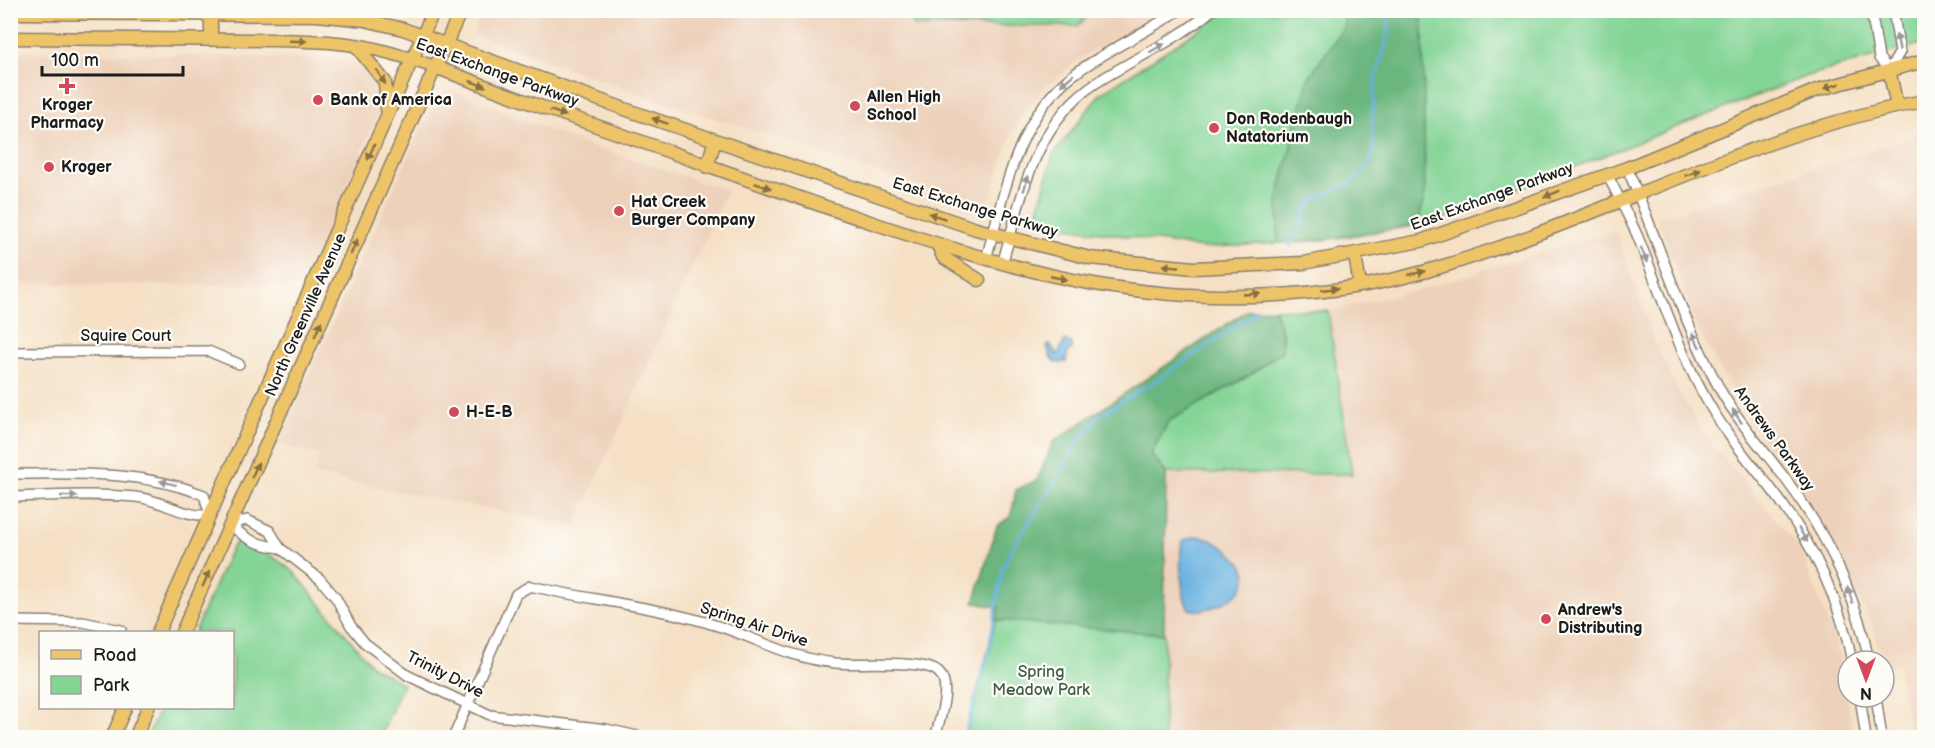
<svg xmlns="http://www.w3.org/2000/svg" width="1935" height="748" font-family="'Balsamiq Sans',sans-serif">
<style>
.built{fill:#edd1ba}
.green{fill:#83d495;stroke:#507858;stroke-width:1.5}
.forest{fill:#6ab67e;stroke:#43694d;stroke-width:1.5}
.water{fill:#68b1e0;stroke:#42667e;stroke-width:1.5}
.lines{fill:none;stroke-linecap:round;stroke-linejoin:round}
.stream{stroke:#68b1e0;stroke-width:3}
.minor-casing{stroke:#887e70;stroke-width:12}
.major-casing{stroke:#887e70;stroke-width:15}
.minor{stroke:#fff;stroke-width:9}
.major{stroke:#eec469;stroke-width:12}
.oneway{fill:#857042}
.oneway2{fill:#999}
.poi-dot{fill:#d1495b;stroke:#fdfcf7;stroke-width:2}
.labels{text-anchor:middle;dominant-baseline:central;stroke-width:4.5;stroke-linejoin:round;paint-order:stroke}
.street-label{font-size:16px;fill:#1c1c1c;stroke:#fdfcf7}
.poi-label{font-size:16px;font-weight:bold;fill:#1c1c1c;stroke:#fdfcf7;text-anchor:start}
.park-label{font-size:16px;fill:#405c46;stroke:#fdfcf7}
</style>
<rect width="100%" height="100%" fill="#fdfcf7"/>
<filter id="ink" filterUnits="userSpaceOnUse"><feTurbulence type="fractalNoise" baseFrequency=".0167" numOctaves="2"/><feDisplacementMap in="SourceGraphic" scale="12" xChannelSelector="R" yChannelSelector="G"/><feConvolveMatrix kernelMatrix="1 2 1 2 8 2 1 2 1" color-interpolation-filters="sRGB"/></filter>
<filter id="wash" filterUnits="userSpaceOnUse"><feTurbulence type="fractalNoise" baseFrequency=".008" numOctaves="4" result="noise"/><feDisplacementMap in="SourceGraphic" scale="24" xChannelSelector="R" yChannelSelector="G"/><feGaussianBlur stdDeviation="1.35" result="paint"/><feColorMatrix in="noise" values="0 0 0 0 0 0 0 0 0 0 0 0 0 0 0 0 0 1.4 0 .05"/><feComposite in="paint" operator="in"/></filter>
<g filter="url(#wash)">
<rect width="100%" height="100%" fill="#f5e0c5"/>
<path class="built" d="M482,10L1161,11L1082,57L1045,87L1025,111L1010,138L989,200L982,204L972,200L948,198L797,144L663,102L473,34Z
M11,51L346,59L370,72L381,87L382,105L303,286L11,284Z
M452,90L581,143L727,190L575,526L315,475L319,455L277,444L433,102L441,92Z
M1924,133V737H1911L1897,664L1884,666L1871,623L1823,524L1752,426L1698,330L1658,218Z
M1615,230L1655,342L1674,383L1705,436L1799,547L1837,645L1854,737L1164,738L1166,473L1352,474L1328,311L1416,291Z"/>
<path class="green" d="M900,11H1094L1077,26H915Z
M1227,11H1924V43L1807,76L1432,223L1323,240L1202,248L1035,222L1053,155L1100,94Z
M1274,309L1328,311L1352,474L1166,473L1151,454L1168,421L1248,376L1282,351V332Z
M239,540L261,549L293,571L372,666L403,684L380,737L147,738L160,708H232V632H194L232,547Z
M996,620L1164,634V737L965,738Z"/>
<path class="forest" d="M1344,11H1420L1423,28L1425,194L1418,225L1323,240L1278,243V197L1308,79L1344,27Z
M1274,309L1282,332V351L1248,376L1169,421L1151,454L1166,473L1164,634L996,620L999,607L974,603L997,526L1011,516L1016,490L1037,480L1053,442L1248,310Z"/>
<path class="water" d="M1065,341L1072,343V349L1068,351L1066,362L1057,363L1051,358L1047,347L1050,344L1057,355Z
M1198,536C1214,539 1246,558 1246,577C1245,597 1206,615 1189,609C1181,598 1178,554 1183,540Z"/>
<g class="lines">
<path class="stream" d="M1290,246L1311,201L1350,183L1369,163L1373,150L1372,117L1376,78L1389,31L1387,10
M964,738L989,650L1002,571L1009,553L1064,468L1074,447L1100,415L1167,374L1257,311"/>
</g>
</g>
<g filter="url(#ink)">
<g class="lines">
<g class="minor-casing">
<path id="minor" d="M1871,10L1879,58L1889,70L1900,52L1893,10
M1627,168C1659,242 1682,322 1722,393C1740,424 1763,449 1784,477C1825,531 1856,594 1869,661
M1607,174C1617,194 1628,215 1637,235C1661,292 1678,352 1710,406C1727,435 1748,460 1769,486C1810,538 1839,597 1852,661
M986,259C1004,195 1017,117 1073,75C1106,50 1145,34 1179,10
M1002,264C1022,198 1033,124 1096,83C1134,58 1177,41 1212,10
M10,352L208,351L239,364
M10,474C77,474 141,470 204,495L210,515C184,518 161,499 135,497C94,493 51,496 10,497
M280,548C260,545 244,540 231,524L247,520L270,531L280,548L320,579L336,598L351,626L365,643L407,675L490,715L606,729L646,738
M10,621L83,622L121,630
M1860,697L1866,738
M1876,697L1882,738
M453,738L516,594L530,586C591,600 658,607 718,626C759,639 789,658 835,663C856,665 924,659 938,672C953,684 939,721 935,738"/>
</g>
<g class="major-casing">
<path id="major" d="M10,13L317,15L365,20L403,29L633,112L976,229L1090,258L1194,268L1303,263L1421,241L1627,168L1817,90L1924,61
M211,13V39
M10,38L276,40C310,41 346,41 379,50C433,63 489,89 542,107C654,145 764,187 876,224C978,258 1078,289 1187,295C1265,299 1351,293 1427,271C1595,222 1751,133 1924,101
M356,46L385,82L387,109
M1889,70L1897,106
M707,167L715,140
M938,245L943,257L979,280
M1355,256L1360,285
M158,632L434,10
M182,632L461,10
M112,738L125,708
M135,738L148,708"/>
</g>
<use href="#minor" class="minor"/>
<use href="#major" class="major"/>
</g>
<defs><path id="oneway-solid" d="M-6-.8H1V-3.2L6.5 0L1 3.2V.8H-6Z" transform="scale(1.5)"/></defs>
<g class="oneway">
<use href="#oneway-solid" transform="translate(298 41) rotate(2)"/>
<use href="#oneway-solid" transform="translate(381 77) rotate(59)"/>
<use href="#oneway-solid" transform="translate(478 84) rotate(20)"/>
<use href="#oneway-solid" transform="translate(1832 86) rotate(163)"/>
<use href="#oneway-solid" transform="translate(558 113) rotate(19)"/>
<use href="#oneway-solid" transform="translate(660 121) rotate(-161)"/>
<use href="#oneway-solid" transform="translate(371 152) rotate(114)"/>
<use href="#oneway-solid" transform="translate(1693 173) rotate(-21)"/>
<use href="#oneway-solid" transform="translate(763 186) rotate(18)"/>
<use href="#oneway-solid" transform="translate(1552 194) rotate(158)"/>
<use href="#oneway-solid" transform="translate(937 216) rotate(-161)"/>
<use href="#oneway-solid" transform="translate(354 247) rotate(-66)"/>
<use href="#oneway-solid" transform="translate(1171 266) rotate(-177)"/>
<use href="#oneway-solid" transform="translate(1417 273) rotate(-13)"/>
<use href="#oneway-solid" transform="translate(1059 278) rotate(11)"/>
<use href="#oneway-solid" transform="translate(1330 289) rotate(-6)"/>
<use href="#oneway-solid" transform="translate(1252 294) rotate(-3)"/>
<use href="#oneway-solid" transform="translate(318 329) rotate(-66)"/>
<use href="#oneway-solid" transform="translate(255 470) rotate(-66)"/>
<use href="#oneway-solid" transform="translate(206 579) rotate(-66)"/>
</g>
<g class="oneway2">
<use href="#oneway-solid" transform="translate(1898 42) rotate(-101)"/>
<use href="#oneway-solid" transform="translate(1157 48) rotate(-30)"/>
<use href="#oneway-solid" transform="translate(1067 80) rotate(139)"/>
<use href="#oneway-solid" transform="translate(1026 183) rotate(-74)"/>
<use href="#oneway-solid" transform="translate(1644 255) rotate(69)"/>
<use href="#oneway-solid" transform="translate(1696 340) rotate(-116)"/>
<use href="#oneway-solid" transform="translate(1737 416) rotate(-124)"/>
<use href="#oneway-solid" transform="translate(168 483) rotate(-166)"/>
<use href="#oneway-solid" transform="translate(69 496)"/>
<use href="#oneway-solid" transform="translate(1803 535) rotate(58)"/>
<use href="#oneway-solid" transform="translate(1850 595) rotate(-108)"/>
</g>
</g>
<g class="poi-dot">
<path d="M64 77h6v6h6v6h-6v6h-6v-6h-6v-6h6z"/>
<circle cx="318" cy="100" r="6"/>
<circle cx="855" cy="106" r="6"/>
<circle cx="1214" cy="128" r="6"/>
<circle cx="49" cy="167" r="6"/>
<circle cx="619" cy="211" r="6"/>
<circle cx="454" cy="412" r="6"/>
<circle cx="1546" cy="619" r="6"/>
</g>
<g class="labels">
<g class="street-label">
<text transform="translate(497 73) rotate(20)">East Exchange Parkway</text>
<text transform="translate(1492 197) rotate(-20)">East Exchange Parkway</text>
<text transform="translate(975 208) rotate(17)">East Exchange Parkway</text>
<text transform="translate(306 315) rotate(-66)">North Greenville Avenue</text>
<text x="126" y="336">Squire Court</text>
<text transform="translate(1774 439) rotate(54)">Andrews Parkway</text>
<text transform="translate(754 625) rotate(18)">Spring Air Drive</text>
<text transform="translate(445 675) rotate(27)">Trinity Drive</text>
</g>
<g class="poi-label">
<text x="867" y="97">Allen High<tspan x="867" dy="18">School</tspan></text>
<text x="330" y="100">Bank of America</text>
<text x="67" y="105" text-anchor="middle">Kroger<tspan x="67" dy="18">Pharmacy</tspan></text>
<text x="1226" y="119">Don Rodenbaugh<tspan x="1226" dy="18">Natatorium</tspan></text>
<text x="61" y="167">Kroger</text>
<text x="631" y="202">Hat Creek<tspan x="631" dy="18">Burger Company</tspan></text>
<text x="466" y="412">H-E-B</text>
<text x="1558" y="610">Andrew's<tspan x="1558" dy="18">Distributing</tspan></text>
</g>
<g class="park-label">
<text x="1041" y="672">Spring<tspan x="1041" dy="18">Meadow Park</tspan></text>
</g>
</g>
<rect width="1935" height="748" fill="none" stroke="#fdfcf7" stroke-width="36"/>
<rect x="39" y="631" width="195" height="78" fill="#fdfcf7" stroke="#a3a29f" stroke-width="1.5"/>
<rect x="51" y="650" width="30" height="9" fill="#eec469" stroke="#a3a29f" stroke-width="1.5"/>
<text x="93" y="661" font-size="18" fill="#1c1c1c">Road</text>
<rect x="51" y="676" width="30" height="18" fill="#83d495" stroke="#a3a29f" stroke-width="1.5"/>
<text x="93" y="691" font-size="18" fill="#1c1c1c">Park</text>
<g transform="translate(1866 679) rotate(180)"><circle r="28" fill="#fdfcf7" stroke="#a3a29f" stroke-width="1.5"/>
<path d="M0-4.5L10 22L0 15L-10 22Z" fill="#d1495b"/>
<text y="-9" font-size="16" font-weight="bold" text-anchor="middle" fill="#1c1c1c">N</text>
</g>
<path d="M42 66v9h141v-9" fill="none" stroke="#1c1c1c" stroke-width="3"/>
<text x="51" y="66" font-size="18" fill="#1c1c1c" stroke="#fdfcf7" stroke-width="4.5" paint-order="stroke">100 m</text>
</svg>
